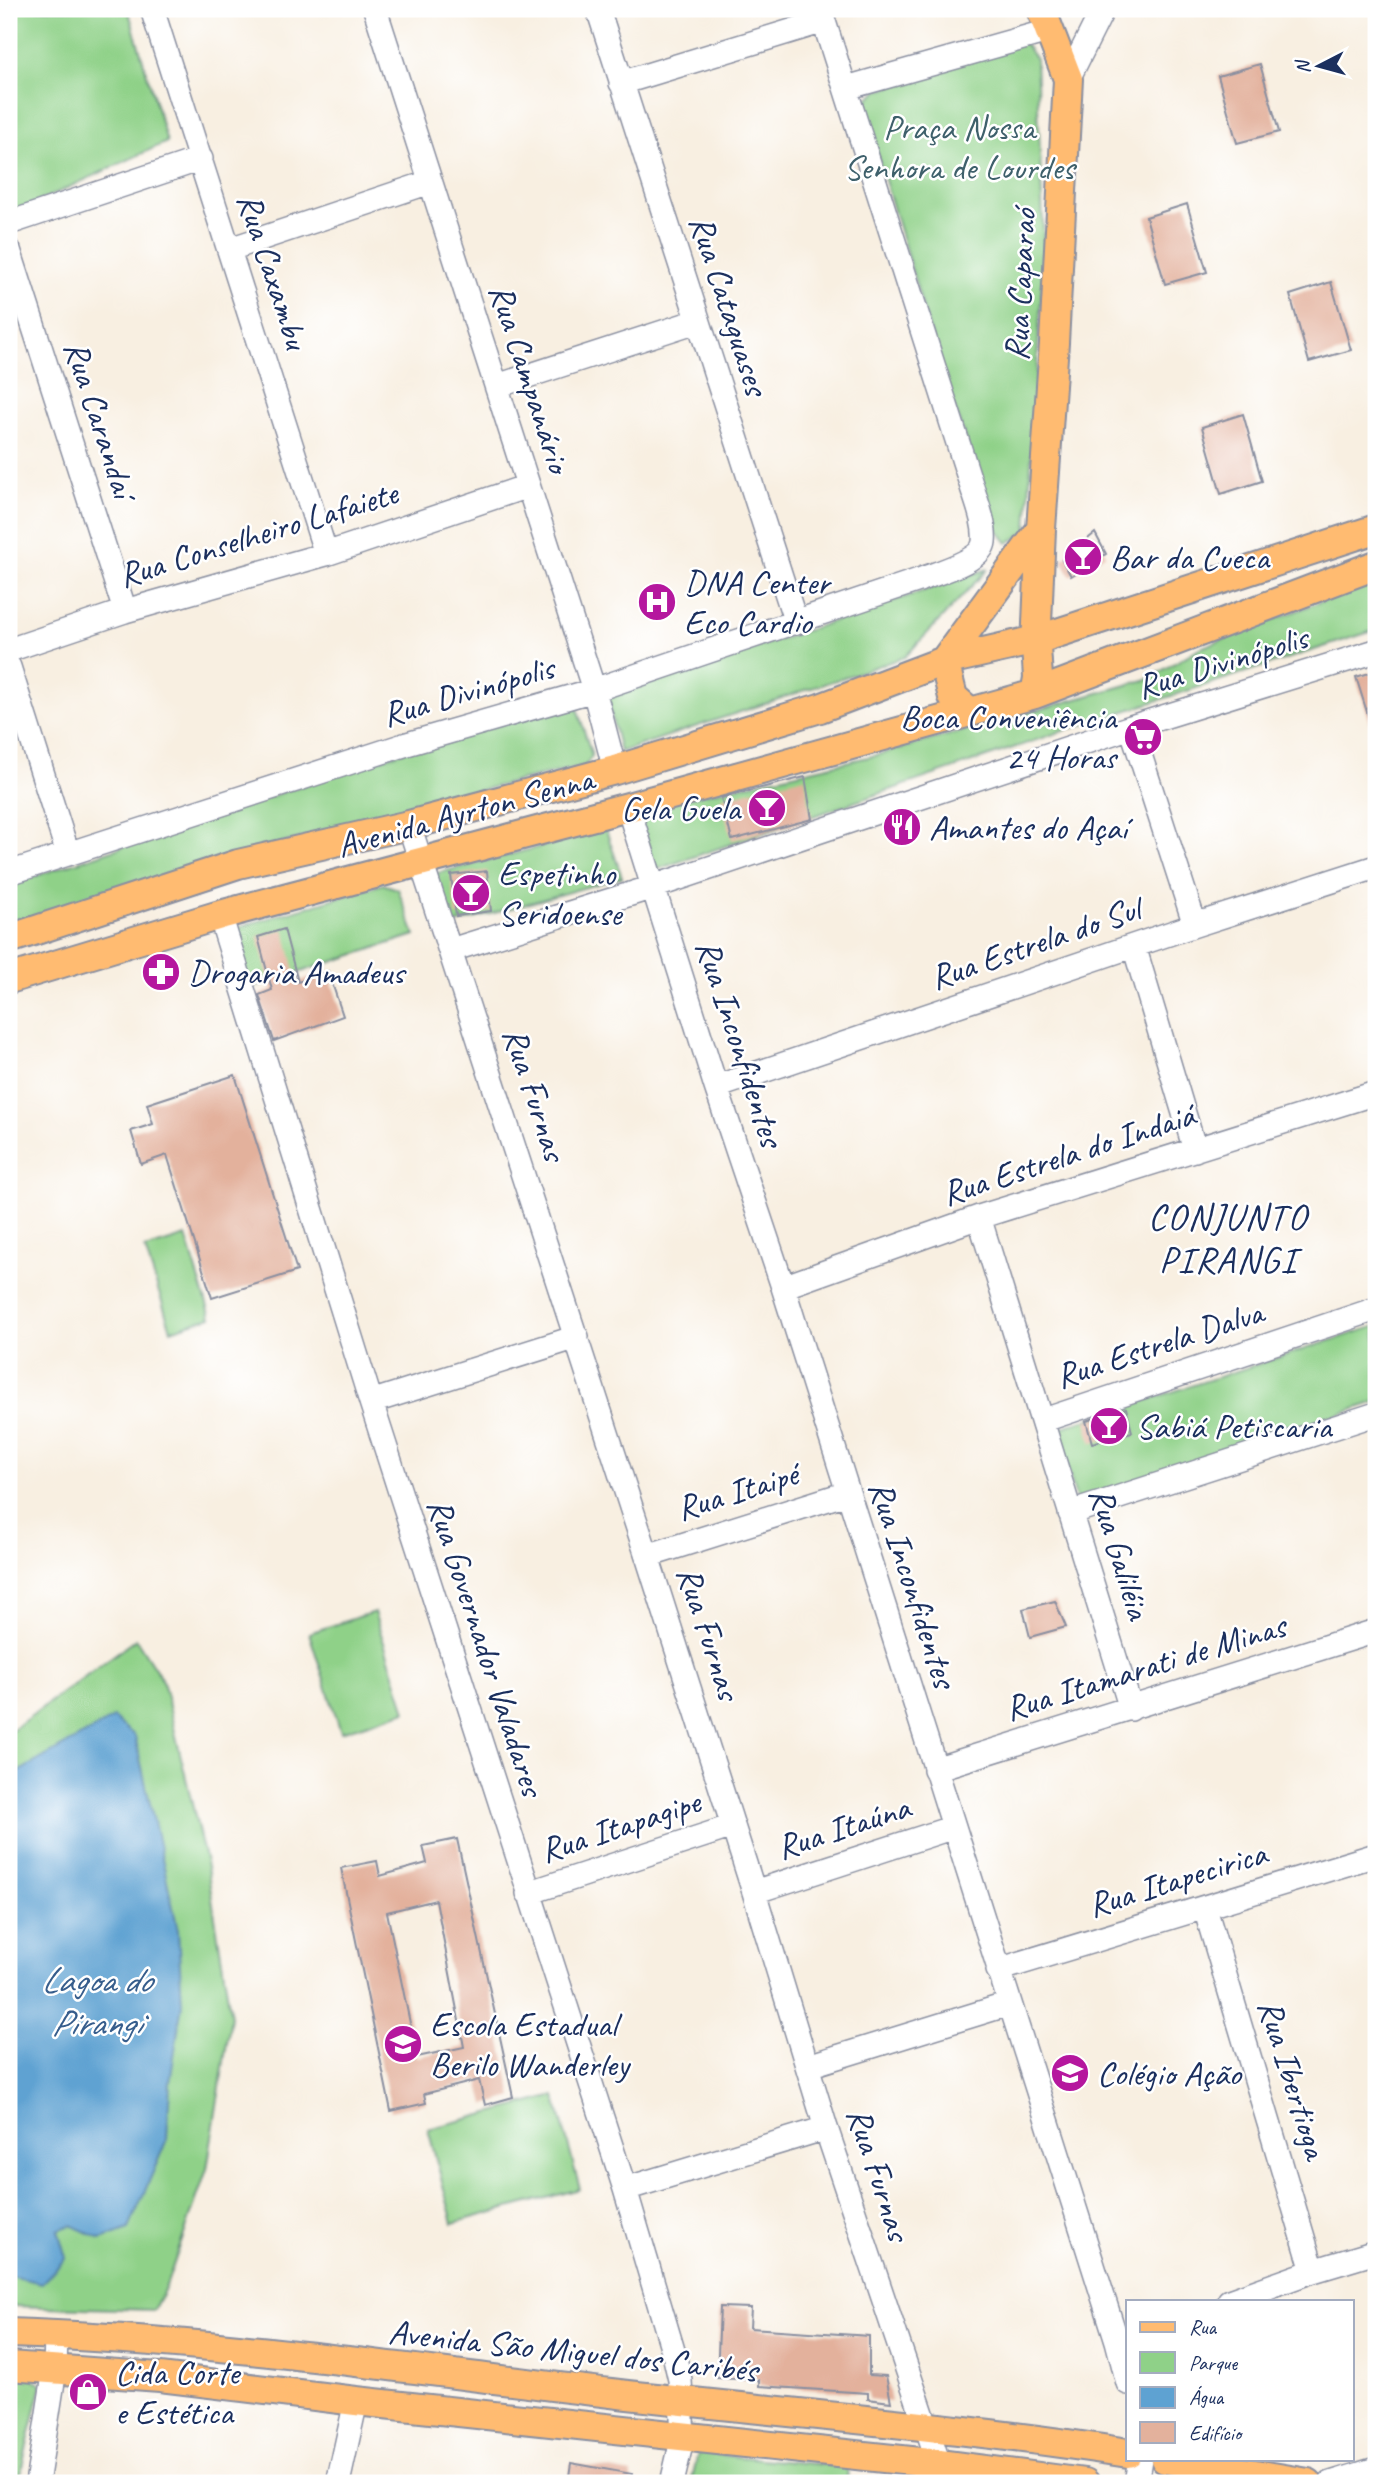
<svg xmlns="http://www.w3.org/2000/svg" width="1385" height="2492" font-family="Caveat,sans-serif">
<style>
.green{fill:#8fd188;stroke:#558073;stroke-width:2}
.water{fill:#5ea2d2;stroke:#3c6898;stroke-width:2}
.building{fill:#e3b19c;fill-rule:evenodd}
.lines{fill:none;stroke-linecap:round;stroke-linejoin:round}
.minor-casing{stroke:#8a8fa0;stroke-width:26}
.major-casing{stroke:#8a8fa0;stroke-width:32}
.minor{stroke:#fff;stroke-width:23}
.major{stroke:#ffbb71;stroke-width:28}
.labels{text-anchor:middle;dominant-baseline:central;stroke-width:5;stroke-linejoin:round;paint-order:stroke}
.park-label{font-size:35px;fill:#3e606b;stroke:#fff}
.street-label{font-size:35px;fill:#1b2f5e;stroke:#fff}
.poi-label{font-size:35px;fill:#1b2f5e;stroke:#fff;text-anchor:start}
.neighbourhood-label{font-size:37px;letter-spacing:2px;fill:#1b2f5e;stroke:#fff}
.water-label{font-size:37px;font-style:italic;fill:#365d8c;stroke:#fff}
</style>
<rect width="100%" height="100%" fill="#fff"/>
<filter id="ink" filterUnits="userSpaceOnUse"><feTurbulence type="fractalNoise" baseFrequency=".0143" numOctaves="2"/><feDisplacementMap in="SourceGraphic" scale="14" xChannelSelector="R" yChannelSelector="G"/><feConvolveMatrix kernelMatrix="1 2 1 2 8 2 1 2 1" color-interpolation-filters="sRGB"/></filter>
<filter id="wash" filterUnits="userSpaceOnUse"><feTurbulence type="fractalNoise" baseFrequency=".00686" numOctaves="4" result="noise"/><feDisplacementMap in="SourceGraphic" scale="28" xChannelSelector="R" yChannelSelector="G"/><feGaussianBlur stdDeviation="1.57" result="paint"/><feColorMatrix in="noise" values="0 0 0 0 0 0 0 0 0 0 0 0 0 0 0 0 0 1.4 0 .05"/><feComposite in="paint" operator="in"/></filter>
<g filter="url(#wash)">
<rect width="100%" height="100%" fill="#f8efe1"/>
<path class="green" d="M9,9H128L167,142L9,215Z
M1022,40L1036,59L1044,248L1027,531L1008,543L996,528L943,375L866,117L864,102L877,91Z
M988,569L905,657L620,752L607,698Z
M1376,580V630L1063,731L655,870L637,809L877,755L1148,679L1198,649Z
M570,705L577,708L592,756L585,766C390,808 199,867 9,926V885L411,749Z
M606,830L622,877L445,927L430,875Z
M383,884L398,889L415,935L251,988L226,931Z
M186,1236L211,1317L171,1330L145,1249Z
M1376,1326V1402L1077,1502L1057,1429Z
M374,1612L406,1711L341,1732L309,1633Z
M136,1639L163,1681L207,1867L231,2017L207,2169L166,2286L154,2310L9,2306V1732Z
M555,2096L580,2189L453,2223L428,2129Z
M31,2377L42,2384L18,2483H9V2378Z
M698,2453L847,2467L848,2483H691Z"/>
<path class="water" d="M113,1718L135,1736L178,1930L182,2004L170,2082L167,2139L129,2229L101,2239L71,2225L58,2230L66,2258L42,2283L9,2276V1777Z"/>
<g id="blocks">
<path class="building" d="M1260,64L1279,132L1237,143L1218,76Z
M1187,204L1207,272L1165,284L1146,217Z
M1331,282L1351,350L1309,362L1290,295Z
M1243,414L1262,481L1221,494L1202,427Z
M1095,533L1106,554L1071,576L1062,560Z
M1376,671V727L1372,728L1356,677Z
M805,777L812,819L732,840L721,798Z
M487,871L491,911L456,916L451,875Z
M284,929L298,982L328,971L343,1016L274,1041L259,995L272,990L258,937Z
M235,1075L297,1271L212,1298L167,1155L141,1164L131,1131L153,1124L147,1104Z
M1126,1408L1132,1432L1092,1443L1086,1421Z
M1055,1601L1066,1627L1030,1637L1023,1609Z
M457,1839L513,2097L485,2105L479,2080L424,2094L426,2103L391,2111L341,1868L377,1861L380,1876L427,1863L423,1846ZM436,1900L464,2047L417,2057L387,1912Z
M720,2307L751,2308L750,2328L869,2336V2375L886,2376L891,2402L868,2399V2393L759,2386V2380L717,2378Z
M571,2463L632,2474L631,2483H568Z"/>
</g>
</g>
<g filter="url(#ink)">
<use href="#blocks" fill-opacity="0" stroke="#8a8fa0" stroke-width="2"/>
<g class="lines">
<g class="minor-casing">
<path id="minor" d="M152,9L326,554
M375,9L594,690L615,770
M598,9L796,623
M1068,79L1103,9
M621,83L824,21
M846,88L1048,31
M9,223L201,159
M230,249L430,182
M9,250L125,611
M497,386L697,321
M9,650L125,611L326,554L528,486
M9,667L68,854
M1131,727L1195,925
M628,807L716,1087L783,1287L1117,2341L1128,2383
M409,825L647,1556L754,1892L826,2128L939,2464
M9,873L407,744L594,690L919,580C936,573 982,561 984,542C986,525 977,503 972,487L820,9
M220,915L371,1402L625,2189L674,2354L680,2380L683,2436L672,2483
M1134,946L1195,1150
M451,950L653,887L1131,727L1376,651
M716,1087L1195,925L1376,867
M979,1217L1131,1709
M783,1287L979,1217L1376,1093
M371,1402L577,1337
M1044,1420L1376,1309
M1070,1513L1376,1414
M647,1556L847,1493
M935,1769L1376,1631
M754,1892L954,1827
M528,1893L733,1826
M1205,1908L1313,2271
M998,1970L1376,1855
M808,2066L1009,2004
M625,2189L826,2128
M1229,2301L1313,2271L1376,2252
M37,2483L55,2369L56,2335
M338,2483L356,2401
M1136,2483L1140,2459
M1331,2483L1376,2469"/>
</g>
<g class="major-casing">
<path id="major" d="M1035,694L1038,678L1036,647L1041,529L1054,343L1068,79L1041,9
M970,712L953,697L944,661L1041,529
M9,939L238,864L409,825L615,770L820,708L944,661L1036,640L1376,529
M9,979L220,915L628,807L1035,694L1376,565
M9,2333C210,2339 411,2370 611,2393C783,2413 956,2426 1128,2453
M9,2366L160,2377L356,2401L939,2464L1085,2483
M1165,2459L1308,2483"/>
</g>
<use href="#minor" class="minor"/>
<use href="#major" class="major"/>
</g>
</g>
<defs>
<g id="bar-disc" transform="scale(2.0125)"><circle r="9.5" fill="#b5179e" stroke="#fff"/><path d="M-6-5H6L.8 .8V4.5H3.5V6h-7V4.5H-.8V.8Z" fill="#fff"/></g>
<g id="hospital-disc" transform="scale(2.0125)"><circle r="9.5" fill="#b5179e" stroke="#fff"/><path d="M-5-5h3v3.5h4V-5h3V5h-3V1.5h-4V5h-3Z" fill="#fff"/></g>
<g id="supermarket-disc" transform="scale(2.0125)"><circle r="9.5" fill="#b5179e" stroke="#fff"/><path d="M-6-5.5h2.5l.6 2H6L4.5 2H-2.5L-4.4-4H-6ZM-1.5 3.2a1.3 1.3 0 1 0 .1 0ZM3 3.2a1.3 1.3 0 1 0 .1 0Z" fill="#fff"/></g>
<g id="restaurant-disc" transform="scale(2.0125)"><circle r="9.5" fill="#b5179e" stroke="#fff"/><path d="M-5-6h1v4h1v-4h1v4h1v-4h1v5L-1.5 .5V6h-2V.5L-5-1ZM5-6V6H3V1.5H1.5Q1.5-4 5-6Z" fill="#fff"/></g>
<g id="pharmacy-disc" transform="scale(2.0125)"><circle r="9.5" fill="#b5179e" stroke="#fff"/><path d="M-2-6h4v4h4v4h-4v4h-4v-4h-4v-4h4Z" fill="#fff"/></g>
<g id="school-disc" transform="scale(2.0125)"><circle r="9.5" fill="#b5179e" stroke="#fff"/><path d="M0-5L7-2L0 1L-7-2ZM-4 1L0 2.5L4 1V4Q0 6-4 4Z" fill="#fff"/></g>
<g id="shop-disc" transform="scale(2.0125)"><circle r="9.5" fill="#b5179e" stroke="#fff"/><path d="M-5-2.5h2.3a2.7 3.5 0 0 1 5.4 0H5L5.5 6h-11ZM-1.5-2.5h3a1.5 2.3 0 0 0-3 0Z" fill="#fff"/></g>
</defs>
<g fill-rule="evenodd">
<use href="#bar-disc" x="1083" y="557"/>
<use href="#hospital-disc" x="657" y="602"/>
<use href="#supermarket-disc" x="1143" y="737"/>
<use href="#bar-disc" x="767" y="808"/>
<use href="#restaurant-disc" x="902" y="827"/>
<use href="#bar-disc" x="471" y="893"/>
<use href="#pharmacy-disc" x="161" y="972"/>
<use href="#bar-disc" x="1109" y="1426"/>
<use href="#school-disc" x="403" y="2044"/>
<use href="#school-disc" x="1070" y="2073"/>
<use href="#shop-disc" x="88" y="2392"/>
</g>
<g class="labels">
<g class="park-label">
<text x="959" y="127">Praça Nossa<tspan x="959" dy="40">Senhora de Lourdes</tspan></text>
</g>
<g class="street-label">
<text transform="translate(273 271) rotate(72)">Rua Caxambu</text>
<text transform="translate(1020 285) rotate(-87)">Rua Caparaó</text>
<text transform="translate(729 305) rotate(72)">Rua Cataguases</text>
<text transform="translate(530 378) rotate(72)">Rua Campanário</text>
<text transform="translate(100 419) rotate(72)">Rua Carandaí</text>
<text transform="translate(258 534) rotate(-17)">Rua Conselheiro Lafaiete</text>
<text transform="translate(1222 662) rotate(-17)">Rua Divinópolis</text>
<text transform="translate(468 691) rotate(-16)">Rua Divinópolis</text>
<text transform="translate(465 812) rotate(-15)">Avenida Ayrton Senna</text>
<text transform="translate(1035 943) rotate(-19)">Rua Estrela do Sul</text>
<text transform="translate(740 1043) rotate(72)">Rua Inconfidentes</text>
<text transform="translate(535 1094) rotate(72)">Rua Furnas</text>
<text transform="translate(1068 1154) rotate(-18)">Rua Estrela do Indaiá</text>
<text transform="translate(1159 1344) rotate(-18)">Rua Estrela Dalva</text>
<text transform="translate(737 1491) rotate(-17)">Rua Itaipé</text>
<text transform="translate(1120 1553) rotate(73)">Rua Galiléia</text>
<text transform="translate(913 1584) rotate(72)">Rua Inconfidentes</text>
<text transform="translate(709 1633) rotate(72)">Rua Furnas</text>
<text transform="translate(486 1647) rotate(72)">Rua Governador Valadares</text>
<text transform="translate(1145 1667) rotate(-17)">Rua Itamarati de Minas</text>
<text transform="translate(620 1826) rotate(-18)">Rua Itapagipe</text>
<text transform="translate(843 1827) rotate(-18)">Rua Itaúna</text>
<text transform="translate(1177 1879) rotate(-17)">Rua Itapecirica</text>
<text transform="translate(1293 2079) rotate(73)">Rua Ibertioga</text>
<text transform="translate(879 2174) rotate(72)">Rua Furnas</text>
<text transform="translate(573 2351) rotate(6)">Avenida São Miguel dos Caribés</text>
</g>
<g class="poi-label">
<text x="1110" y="557">Bar da Cueca</text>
<text x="684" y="582">DNA Center<tspan x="684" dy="40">Eco Cardio</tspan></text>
<text x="1116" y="717" text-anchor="end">Boca Conveniência<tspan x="1116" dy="40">24 Horas</tspan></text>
<text x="740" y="808" text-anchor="end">Gela Guela</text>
<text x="929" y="827">Amantes do Açaí</text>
<text x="498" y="873">Espetinho<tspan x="498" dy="40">Seridoense</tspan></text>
<text x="188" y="972">Drogaria Amadeus</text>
<text x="1136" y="1426">Sabiá Petiscaria</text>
<text x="430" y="2024">Escola Estadual<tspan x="430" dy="40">Berilo Wanderley</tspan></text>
<text x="1097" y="2073">Colégio Ação</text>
<text x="115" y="2372">Cida Corte<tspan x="115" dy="40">e Estética</tspan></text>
</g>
<g class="neighbourhood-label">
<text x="1228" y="1216">CONJUNTO<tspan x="1228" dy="43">PIRANGI</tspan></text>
</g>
<g class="water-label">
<text x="96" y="1979">Lagoa do<tspan x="96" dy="43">Pirangi</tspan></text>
</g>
</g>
<rect width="1385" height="2492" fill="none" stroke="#fff" stroke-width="35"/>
<rect x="1126" y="2300" width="228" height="161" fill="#ffffff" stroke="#a4acbf" stroke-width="2"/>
<rect x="1140" y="2322" width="35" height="10" fill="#ffbb71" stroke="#a4acbf" stroke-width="2"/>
<text x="1189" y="2334" font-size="21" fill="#1b2f5e">Rua</text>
<rect x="1140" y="2352" width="35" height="21" fill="#8fd188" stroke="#a4acbf" stroke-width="2"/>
<text x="1189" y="2370" font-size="21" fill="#1b2f5e">Parque</text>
<rect x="1140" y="2387" width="35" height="21" fill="#5ea2d2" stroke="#a4acbf" stroke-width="2"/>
<text x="1189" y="2404" font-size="21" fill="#1b2f5e">Água</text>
<rect x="1140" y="2422" width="35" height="21" fill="#e3b19c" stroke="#a4acbf" stroke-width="2"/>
<text x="1189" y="2440" font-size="21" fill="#1b2f5e">Edifício</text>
<g transform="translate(1319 66) rotate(264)" stroke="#ffffff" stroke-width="5" paint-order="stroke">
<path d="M0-5L12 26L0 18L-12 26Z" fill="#1b2f5e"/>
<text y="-10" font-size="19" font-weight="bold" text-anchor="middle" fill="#1b2f5e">N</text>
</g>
</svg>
